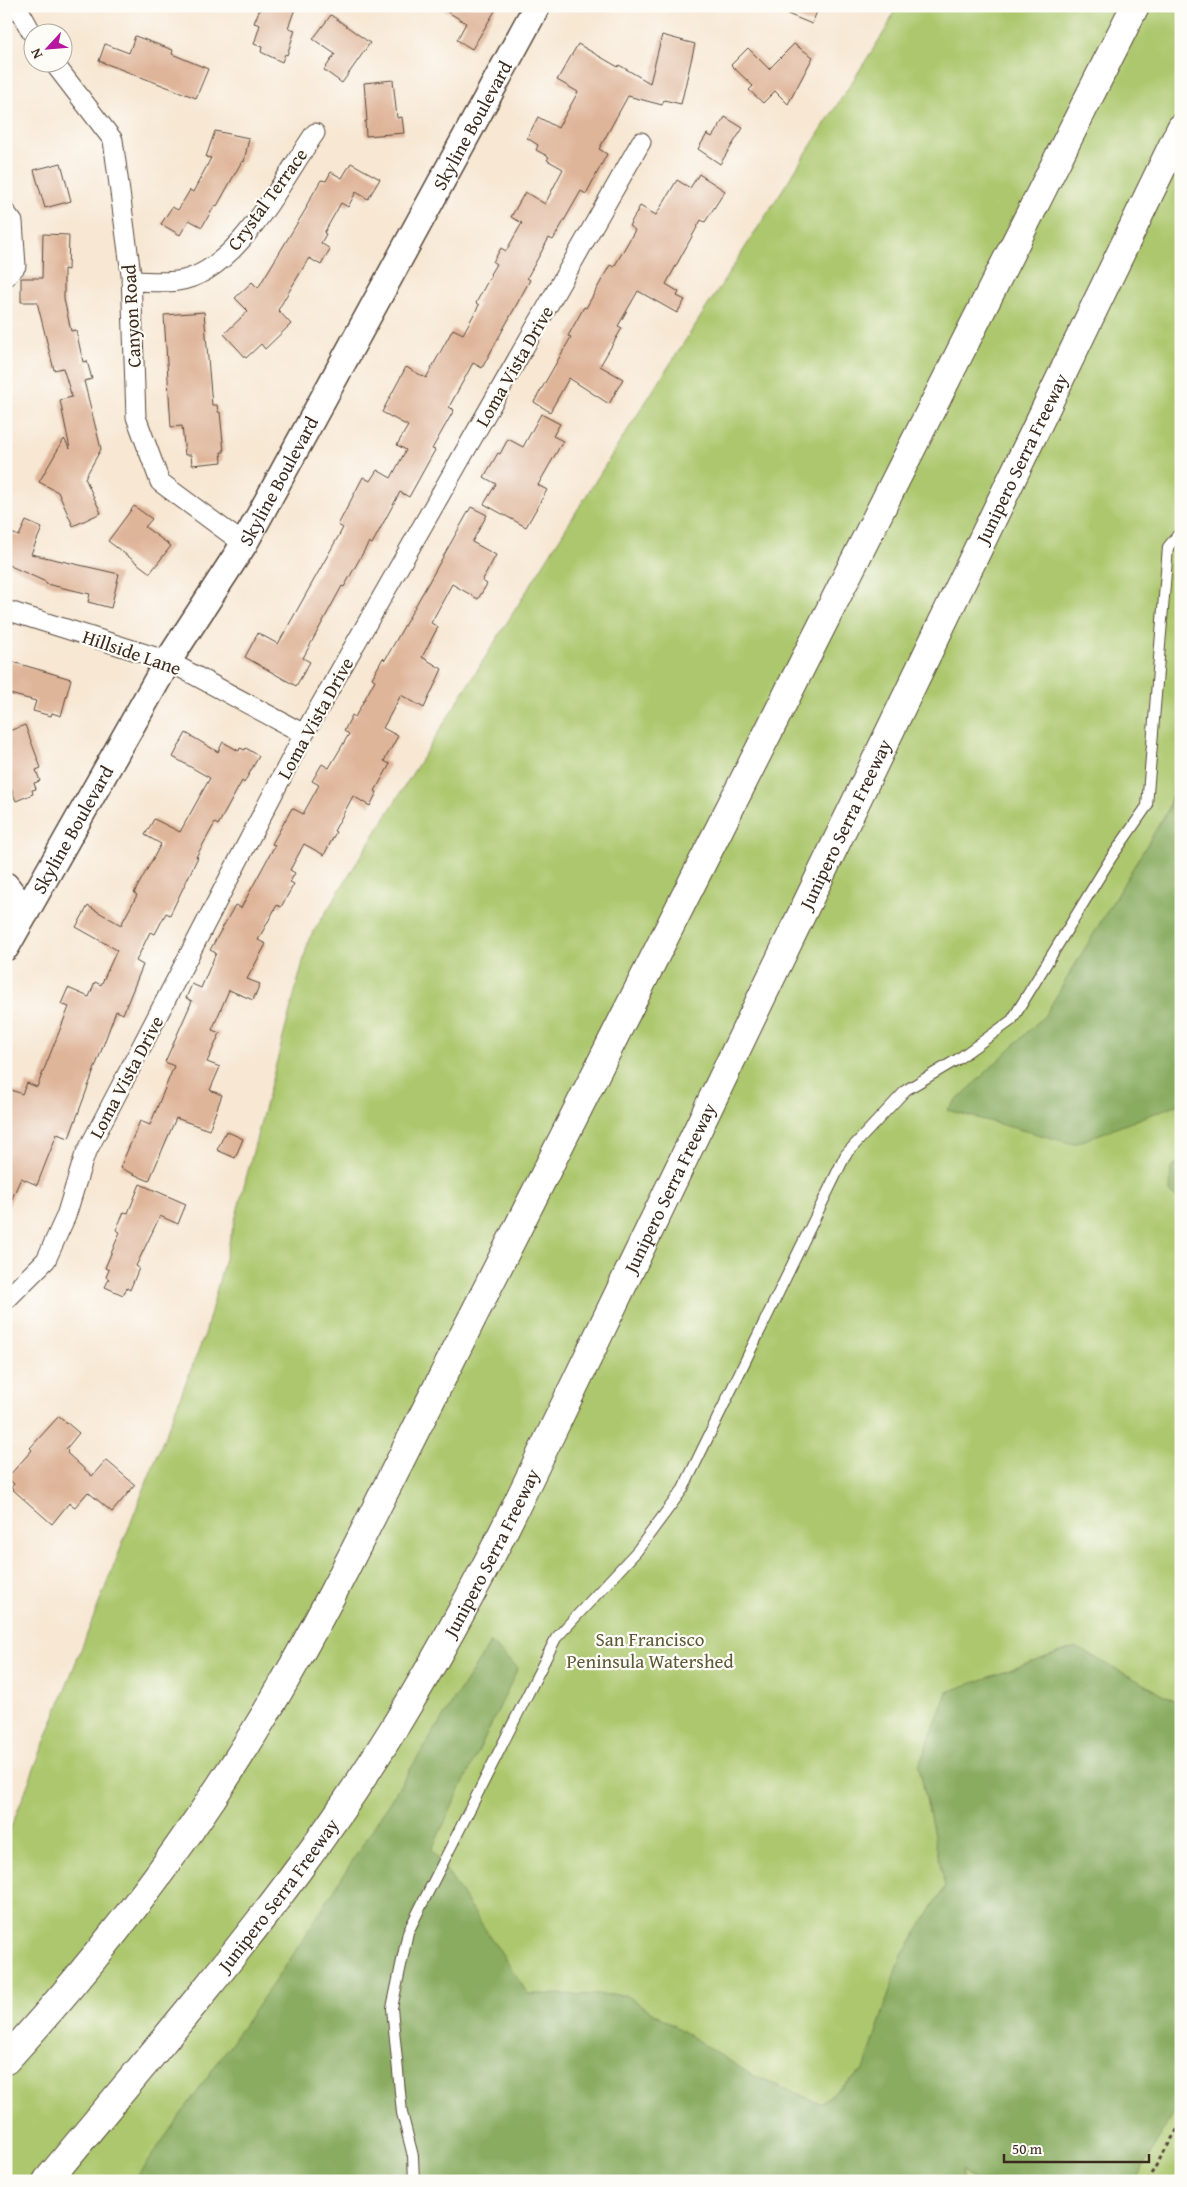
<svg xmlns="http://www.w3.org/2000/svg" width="1187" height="2187" font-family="'Gentium Book Plus',serif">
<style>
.green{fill:#acc76d;stroke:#747846}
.forest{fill:#89ac60;stroke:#626b3f}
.building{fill:#dfb59a}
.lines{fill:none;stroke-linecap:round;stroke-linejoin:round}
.lane-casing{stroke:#574639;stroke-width:12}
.street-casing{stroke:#574639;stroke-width:21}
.secondary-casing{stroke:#574639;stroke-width:29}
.highway-casing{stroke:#574639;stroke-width:30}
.path{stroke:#574639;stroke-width:3;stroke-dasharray:4 4;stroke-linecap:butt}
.lane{stroke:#fff;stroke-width:10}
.street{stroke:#fff;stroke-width:19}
.secondary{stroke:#fff;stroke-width:26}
.highway{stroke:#fff;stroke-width:28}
.labels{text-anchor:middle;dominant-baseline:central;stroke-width:4.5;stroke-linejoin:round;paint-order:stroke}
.street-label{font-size:19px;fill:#3b2a1e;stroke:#fdfcf7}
.park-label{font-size:19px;fill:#5d5936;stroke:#fdfcf7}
</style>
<rect width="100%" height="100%" fill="#fdfcf7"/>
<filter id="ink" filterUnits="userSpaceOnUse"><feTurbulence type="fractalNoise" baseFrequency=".02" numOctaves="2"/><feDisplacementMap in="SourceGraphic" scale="10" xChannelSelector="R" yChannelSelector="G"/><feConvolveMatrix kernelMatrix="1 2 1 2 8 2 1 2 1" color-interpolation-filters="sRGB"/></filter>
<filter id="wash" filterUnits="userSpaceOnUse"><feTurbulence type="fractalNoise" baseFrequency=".0096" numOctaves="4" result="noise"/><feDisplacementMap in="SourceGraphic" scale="20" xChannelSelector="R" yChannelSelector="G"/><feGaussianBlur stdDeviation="1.12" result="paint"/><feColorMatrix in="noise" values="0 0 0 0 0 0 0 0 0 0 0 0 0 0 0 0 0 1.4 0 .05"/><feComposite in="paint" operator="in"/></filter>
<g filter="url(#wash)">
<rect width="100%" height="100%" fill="#f7e7d3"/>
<path class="green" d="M896,6H1181V2181H6V1840L205,1334L309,939L618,445L888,26Z"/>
<path class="forest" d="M1181,764V1103L1074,1144L947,1110L1045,1015L1167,811Z
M1181,1159V1201L1170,1193L1171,1168Z
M490,1643L518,1668L432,1849L528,1994L625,1995L752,2075L820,2103L864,2070L901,1957L945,1887L919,1766L947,1692L1075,1647L1181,1704V2100L1135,2181H975L962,2171V2181H134L291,1958Z"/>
<g id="blocks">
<path class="building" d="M261,6H296L288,28L295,30L287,55L285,54L282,62L261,52L262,47L254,44L260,25L254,23Z
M438,6H498L472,49L457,40L466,23Z
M768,6H819L812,24Z
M331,15L370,43L342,83L324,70L335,54L313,39Z
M662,35L695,44L681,104L664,100L662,105L628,96L599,149L607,154L586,194L581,191L553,240L549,238L527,278L530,280L482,368L473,363L449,407L454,410L432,449L435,450L409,497L400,492L372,544L369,542L344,587L342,586L303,658L310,662L296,686L245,657L258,633L278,644L343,528L338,525L363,477L370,481L377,470L391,478L406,450L397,445L408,426L382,412L406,367L426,378L453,329L463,334L479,305L476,303L491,275L490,274L496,264L493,262L501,248L506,251L522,223L511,217L525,192L545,204L563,169L547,160L549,157L536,150L538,145L527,138L538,117L558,128L578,92L557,80L578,44L618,67L619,65L650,83Z
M135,36L173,50L172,54L208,69L196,98L99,61L105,44L129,53Z
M794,44L813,57L788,104L775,91L763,103L749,90L753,86L731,65L748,48L769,69Z
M393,80L397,118L402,117L404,133L366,136L365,121H367L364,83Z
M725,117L743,128L720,164L698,149L707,134L712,137Z
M215,131L249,138L244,162L242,161L217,206L215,205L202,227L189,220L180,235L161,224L172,207L178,210L190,190L193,192L211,158L206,157Z
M61,163L71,201L45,208L34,170Z
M351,163L380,179L368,199L356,192L348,207L341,203L324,233L326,234L321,243L330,249L321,265L309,258L278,310L291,324L265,349L261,344L246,358L224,334L248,311L235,298L252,282L258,288L307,207L306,206L321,180L326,181L331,172L342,178Z
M699,174L725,191L705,222L701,220L666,284L679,292L677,296L685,300L677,313L638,291L618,326L622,328L600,366L623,379L609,404L569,378L550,412L534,402L571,337L568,336L584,307L586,308L610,265L614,267L635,230L629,226L640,206L656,215L677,180L690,188Z
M43,234L69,235L68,270L64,269V299L71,331L76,330L83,362L87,361L92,379L84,381L101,449L85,478L101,513L73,526L58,492L39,482L64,439L70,449L60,400L72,397L63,368L54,370L37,302H21V278H42Z
M204,312L212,405H217L218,412H220L224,452H221L222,462L192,465L191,455H185L182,426L171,427L164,315Z
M541,414L560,424L553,436L563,441L538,485L547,490L526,527L484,504L496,484L484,477L498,453L500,454L508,439L523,447Z
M134,506L152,519L145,527L171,546L150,573L108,541Z
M471,507L487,515L472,542L496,555L482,581L487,584L478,599L452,584L431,623L438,627L422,657L442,669L424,708L401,695L383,728L398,736L384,761L390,764L375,791L377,792L370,806L353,796L334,831L336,832L324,855L304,844L290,870L295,873L290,882L294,884L281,907L277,905L258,940L266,944L247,979L260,984L253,1000L229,990L212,1030L220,1033L207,1062L220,1067L210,1090L222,1095L209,1130L176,1118L149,1181L120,1168L140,1121L150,1125L174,1066L165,1062L192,1001L186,998L192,984L201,988L216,953L210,950L235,905L241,908L275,845L272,844L292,808L303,814L319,785L312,781L322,764L329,768L349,734L344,731L352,715L355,717L375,680L372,678L383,658L385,660Z
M26,521L42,528L31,554L119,574L111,608L88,602L90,594L46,584V582L6,564V531L19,536Z
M6,660L71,679L61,716L52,713L51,716L33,711L36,701L6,693Z
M25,725L41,768L36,770L40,781L34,783L36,789L32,790L33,794L16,801L6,776V732Z
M186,733L218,752L223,742L239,751L240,748L245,750L246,748L259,756L244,783L242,781L218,825L215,823L196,857H198L170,915L166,913L155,934L150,932L136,961L143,965L123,1014L116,1011L69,1138L57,1134L37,1185L21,1178L6,1212V1088L22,1094L27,1083L37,1087L69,1007L61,1004L68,988L89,997L95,982L101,985L117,950L76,927L88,906L121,925L137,895L134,893L161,844L145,835L154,819L180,832L210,778L173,757Z
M226,1131L243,1139L235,1158L217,1150Z
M140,1184L186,1204L178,1224L160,1216L136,1266L139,1268L130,1290L127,1288L123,1295L105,1287L109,1279L106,1277L109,1270L105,1268L120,1232L116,1230L124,1212L128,1213Z
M59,1416L79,1433L66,1449L68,1451L67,1453L92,1476L106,1460L135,1485L112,1512L88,1492L75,1507L69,1503L52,1524L11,1488L14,1484L7,1478L32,1450L30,1448Z"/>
</g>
</g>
<g filter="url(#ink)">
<use href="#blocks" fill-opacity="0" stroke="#574639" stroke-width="1"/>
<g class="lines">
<g class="lane-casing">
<path id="lane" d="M414,2181L413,2156L402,2113L392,2008L408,1932L556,1638L637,1551L683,1489L846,1154L906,1090L958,1059L1012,1020L1111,858L1147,806L1168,547L1181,531"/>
</g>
<g class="street-casing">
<path id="street" d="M17,6L32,33
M53,62L113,140L131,274L136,417L160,482L244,544
M6,213L13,222L16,266L6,277
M131,281C146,281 163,283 177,281C237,274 283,178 315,133
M6,610L168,661L304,734
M6,1300L46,1260L66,1216L84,1157L304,734L641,142"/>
</g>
<g class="secondary-casing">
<g id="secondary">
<path d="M6,886L26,912"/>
<path id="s1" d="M6,947L168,661L244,544L537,6"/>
</g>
</g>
<g class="highway-casing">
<g id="highway">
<path d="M6,2060C99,1958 183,1849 255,1731C292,1671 325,1609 357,1546L1135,6"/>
<path id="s2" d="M47,2181C133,2077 221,1975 301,1866C385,1752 456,1629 518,1502L1181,128"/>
</g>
</g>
<path class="path" d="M1147,2181L1181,2123"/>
<use href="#lane" class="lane"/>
<use href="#street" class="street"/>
<use href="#secondary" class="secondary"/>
<use href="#highway" class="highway"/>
</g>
</g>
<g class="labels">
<g class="street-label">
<text stroke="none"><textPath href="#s1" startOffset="945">Skyline Boulevard</textPath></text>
<text transform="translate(267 199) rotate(-54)">Crystal Terrace</text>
<text transform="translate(131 316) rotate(-93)">Canyon Road</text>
<text transform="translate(514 366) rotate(-60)">Loma Vista Drive</text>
<text stroke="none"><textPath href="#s2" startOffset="1988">Junipero Serra Freeway</textPath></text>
<text stroke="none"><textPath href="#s1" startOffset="540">Skyline Boulevard</textPath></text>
<text transform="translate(132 652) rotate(19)">Hillside Lane</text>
<text transform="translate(315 718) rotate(-61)">Loma Vista Drive</text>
<text stroke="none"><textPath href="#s2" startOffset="1582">Junipero Serra Freeway</textPath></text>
<text stroke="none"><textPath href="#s1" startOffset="135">Skyline Boulevard</textPath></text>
<text transform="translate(126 1077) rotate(-62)">Loma Vista Drive</text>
<text stroke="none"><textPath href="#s2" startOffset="1178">Junipero Serra Freeway</textPath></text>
<text stroke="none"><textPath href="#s2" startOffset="772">Junipero Serra Freeway</textPath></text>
<text stroke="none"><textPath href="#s2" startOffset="368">Junipero Serra Freeway</textPath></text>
</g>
<g class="park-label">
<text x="650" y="1639">San Francisco<tspan x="650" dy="22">Peninsula Watershed</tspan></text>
</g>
</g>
<rect width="1187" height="2187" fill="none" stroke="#fdfcf7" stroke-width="25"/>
<g transform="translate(48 48) rotate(244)"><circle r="24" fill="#fdfcf7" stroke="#afa8a0"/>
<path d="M0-4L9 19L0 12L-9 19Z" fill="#b5179e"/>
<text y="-8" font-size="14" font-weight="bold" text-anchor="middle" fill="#3b2a1e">N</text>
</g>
<path d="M1004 2154v8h145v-8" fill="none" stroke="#3b2a1e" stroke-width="2.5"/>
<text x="1012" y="2154" font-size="15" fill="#3b2a1e" stroke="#fdfcf7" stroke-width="4" paint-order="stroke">50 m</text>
</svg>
